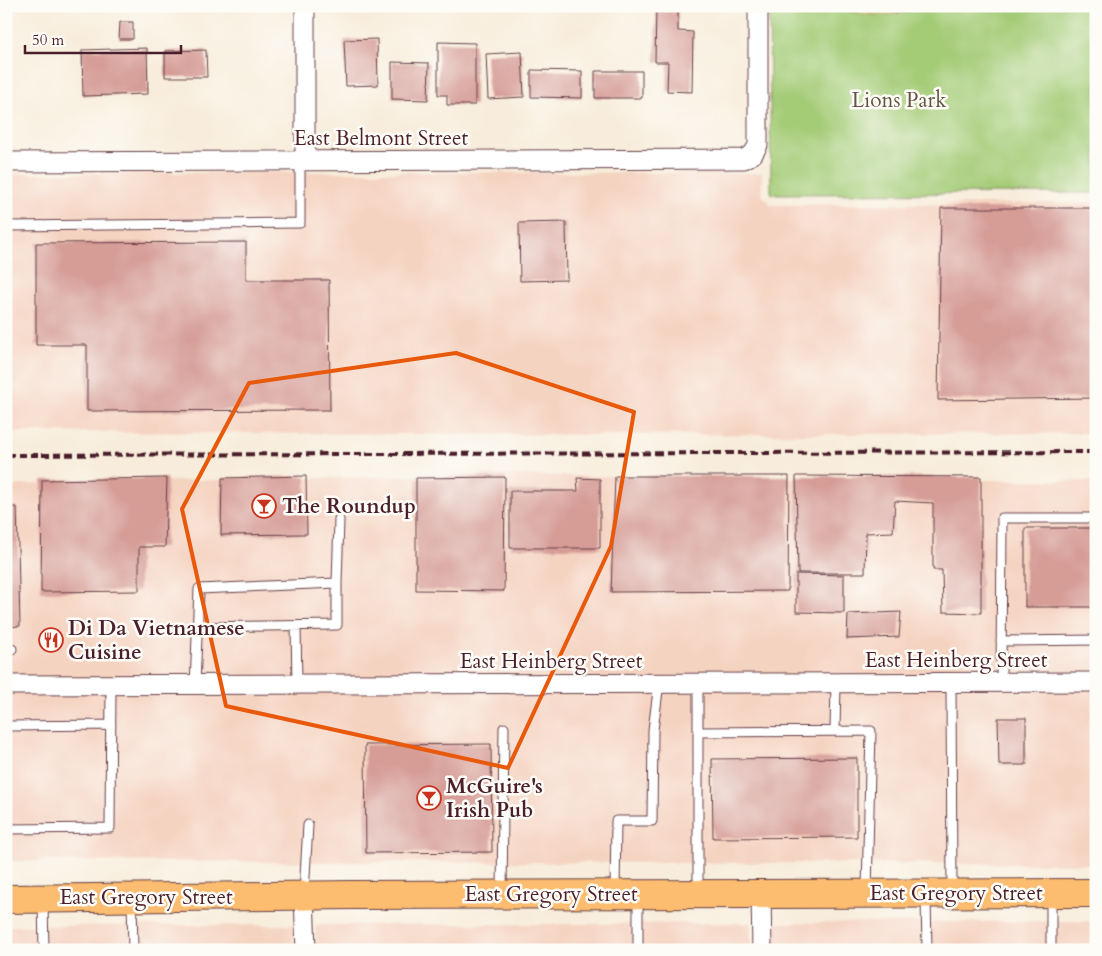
<svg xmlns="http://www.w3.org/2000/svg" width="1102" height="956" font-family="Cardo,serif">
<style>
.built{fill:#f5d3c1}
.green{fill:#a4cc77;stroke:#777651}
.sand{fill:#eeda9e;stroke:#9c7c64}
.building{fill:#d69c96}
.lines{fill:none;stroke-linecap:round;stroke-linejoin:round}
.lane-casing{stroke:#643e46;stroke-width:11}
.street-casing{stroke:#643e46;stroke-width:21}
.highway-casing{stroke:#643e46;stroke-width:30}
.lane{stroke:#fff;stroke-width:9}
.street{stroke:#fff;stroke-width:19}
.highway{stroke:#fcbd6f;stroke-width:28}
.rail{stroke:#4a1f2b;stroke-width:4;stroke-dasharray:8 4;stroke-linecap:butt}
.marked{fill:none;stroke:#e8590c;stroke-width:4;stroke-linejoin:round}
.labels{text-anchor:middle;dominant-baseline:central;stroke-width:5;stroke-linejoin:round;paint-order:stroke}
.park-label{font-size:21px;fill:#655342;stroke:#fdfcf7}
.street-label{font-size:21px;fill:#4a1f2b;stroke:#fdfcf7}
.poi-label{font-size:21px;font-weight:bold;fill:#4a1f2b;stroke:#fdfcf7;text-anchor:start}
</style>
<rect width="100%" height="100%" fill="#fdfcf7"/>
<filter id="ink" filterUnits="userSpaceOnUse"><feTurbulence type="fractalNoise" baseFrequency=".02" numOctaves="2"/><feDisplacementMap in="SourceGraphic" scale="10" xChannelSelector="R" yChannelSelector="G"/><feConvolveMatrix kernelMatrix="1 2 1 2 8 2 1 2 1" color-interpolation-filters="sRGB"/></filter>
<filter id="wash" filterUnits="userSpaceOnUse"><feTurbulence type="fractalNoise" baseFrequency=".0096" numOctaves="4" result="noise"/><feDisplacementMap in="SourceGraphic" scale="20" xChannelSelector="R" yChannelSelector="G"/><feGaussianBlur stdDeviation="1.12" result="paint"/><feColorMatrix in="noise" values="0 0 0 0 0 0 0 0 0 0 0 0 0 0 0 0 0 1.4 0 .05"/><feComposite in="paint" operator="in"/></filter>
<g filter="url(#wash)">
<rect width="100%" height="100%" fill="#f8eddc"/>
<path class="built" d="M305,172L762,173V195L771,205L1096,203V433L600,435L6,432V174Z
M478,475L1096,481V864L6,861V486L50,483Z
M1096,921V950H772V923Z
M751,923V950H316L315,925Z
M294,925V950H6V926Z"/>
<path class="green" d="M769,6H1096V193L771,194Z"/>
<path class="sand" d="M839,6H919C902,18 856,18 839,6Z"/>
<g id="blocks">
<path class="building" d="M656,8H678V31L693,32L692,92L667,91L668,62H655Z
M120,22H133V39H119Z
M377,39L378,85L346,86L344,40Z
M438,42L475,43V105H447V95H438Z
M147,48L148,94L83,96L82,50Z
M206,50L207,77H165V51Z
M522,52L524,97L488,99L486,54Z
M392,62L429,63L428,100L392,99Z
M531,70L582,71V98L531,97Z
M595,71H642V98H595Z
M941,208H1096V398L938,400Z
M566,222L567,280L520,281L519,223Z
M246,242V280H329L330,410L87,411V345H36V243Z
M306,476L307,534L221,535L222,478Z
M615,476H789L788,591L611,592Z
M796,476L981,477V613L943,612L942,570H933V503L895,501L893,532L866,533L865,573H798Z
M505,477L504,591L416,590V478Z
M167,478L165,547H139V591L41,592L42,480Z
M577,478L600,479V548H510V491H578Z
M6,507H17L20,626L6,627Z
M1025,528H1096V607H1025Z
M796,574L844,575V613L796,612Z
M901,612L899,637L847,639L848,614Z
M998,718H1026V765H999Z
M491,744L492,852L366,853L365,745Z
M857,758V837L713,838L712,759Z"/>
</g>
</g>
<g filter="url(#ink)">
<use href="#blocks" fill-opacity="0" stroke="#643e46" stroke-width="1"/>
<g class="lines">
<g class="lane-casing">
<path id="lane" d="M6,226L300,223V160
M296,626L297,684
M198,627L337,625V583
M1001,641L1096,640
M6,649H12
M951,682L952,892
M1001,682L1002,518H1096
M698,683V891
M195,685L199,589L337,583L339,519
M6,726L111,725
M835,731L836,683
M698,732L871,731L867,890
M6,829L110,828L111,685
M615,891L616,821H652L653,730L659,683
M304,893L308,825
M502,893L504,728
M926,896L927,950
M638,897V950
M132,900L133,950
M43,903L44,950
M1051,950V895"/>
</g>
<g class="street-casing">
<path id="street" d="M305,160V6
M6,162L744,159L753,154L758,145V6
M6,685L1096,682
M761,894L762,950
M304,896L306,950"/>
</g>
<g class="highway-casing">
<path id="highway" d="M6,899L352,895L1096,893"/>
</g>
<use href="#lane" class="lane"/>
<use href="#street" class="street"/>
<use href="#highway" class="highway"/>
<path class="rail" d="M6,455L1096,452"/>
</g>
</g>
<path class="marked" d="M456,353L634,412L611,546L508,768L226,706L182,509L249,383Z"/>
<defs>
<g id="bar-ring" transform="scale(1.25)"><circle r="9.5" fill="#fdfcf7" stroke="#c8321e" stroke-width="1.5"/><path d="M-6-5H6L.8 .8V4.5H3.5V6h-7V4.5H-.8V.8Z" fill="#c8321e"/></g>
<g id="restaurant-ring" transform="scale(1.25)"><circle r="9.5" fill="#fdfcf7" stroke="#c8321e" stroke-width="1.5"/><path d="M-5-6h1v4h1v-4h1v4h1v-4h1v5L-1.5 .5V6h-2V.5L-5-1ZM5-6V6H3V1.5H1.5Q1.5-4 5-6Z" fill="#c8321e"/></g>
</defs>
<g fill-rule="evenodd">
<use href="#bar-ring" x="264" y="506"/>
<use href="#restaurant-ring" x="51" y="640"/>
<use href="#bar-ring" x="429" y="798"/>
</g>
<g class="labels">
<g class="park-label">
<text x="899" y="100">Lions Park</text>
</g>
<g class="street-label">
<text x="381" y="138">East Belmont Street</text>
<text x="956" y="660">East Heinberg Street</text>
<text x="551" y="661">East Heinberg Street</text>
<text x="956" y="893">East Gregory Street</text>
<text x="551" y="894">East Gregory Street</text>
<text x="146" y="897">East Gregory Street</text>
</g>
<g class="poi-label">
<text x="282" y="506">The Roundup</text>
<text x="68" y="628">Di Da Vietnamese<tspan x="68" dy="24">Cuisine</tspan></text>
<text x="446" y="786">McGuire's<tspan x="446" dy="24">Irish Pub</tspan></text>
</g>
</g>
<rect width="1102" height="956" fill="none" stroke="#fdfcf7" stroke-width="25"/>
<path d="M25 45v8h156v-8" fill="none" stroke="#4a1f2b" stroke-width="2.5"/>
<text x="32" y="45" font-size="15" fill="#4a1f2b" stroke="#fdfcf7" stroke-width="4" paint-order="stroke">50 m</text>
</svg>
